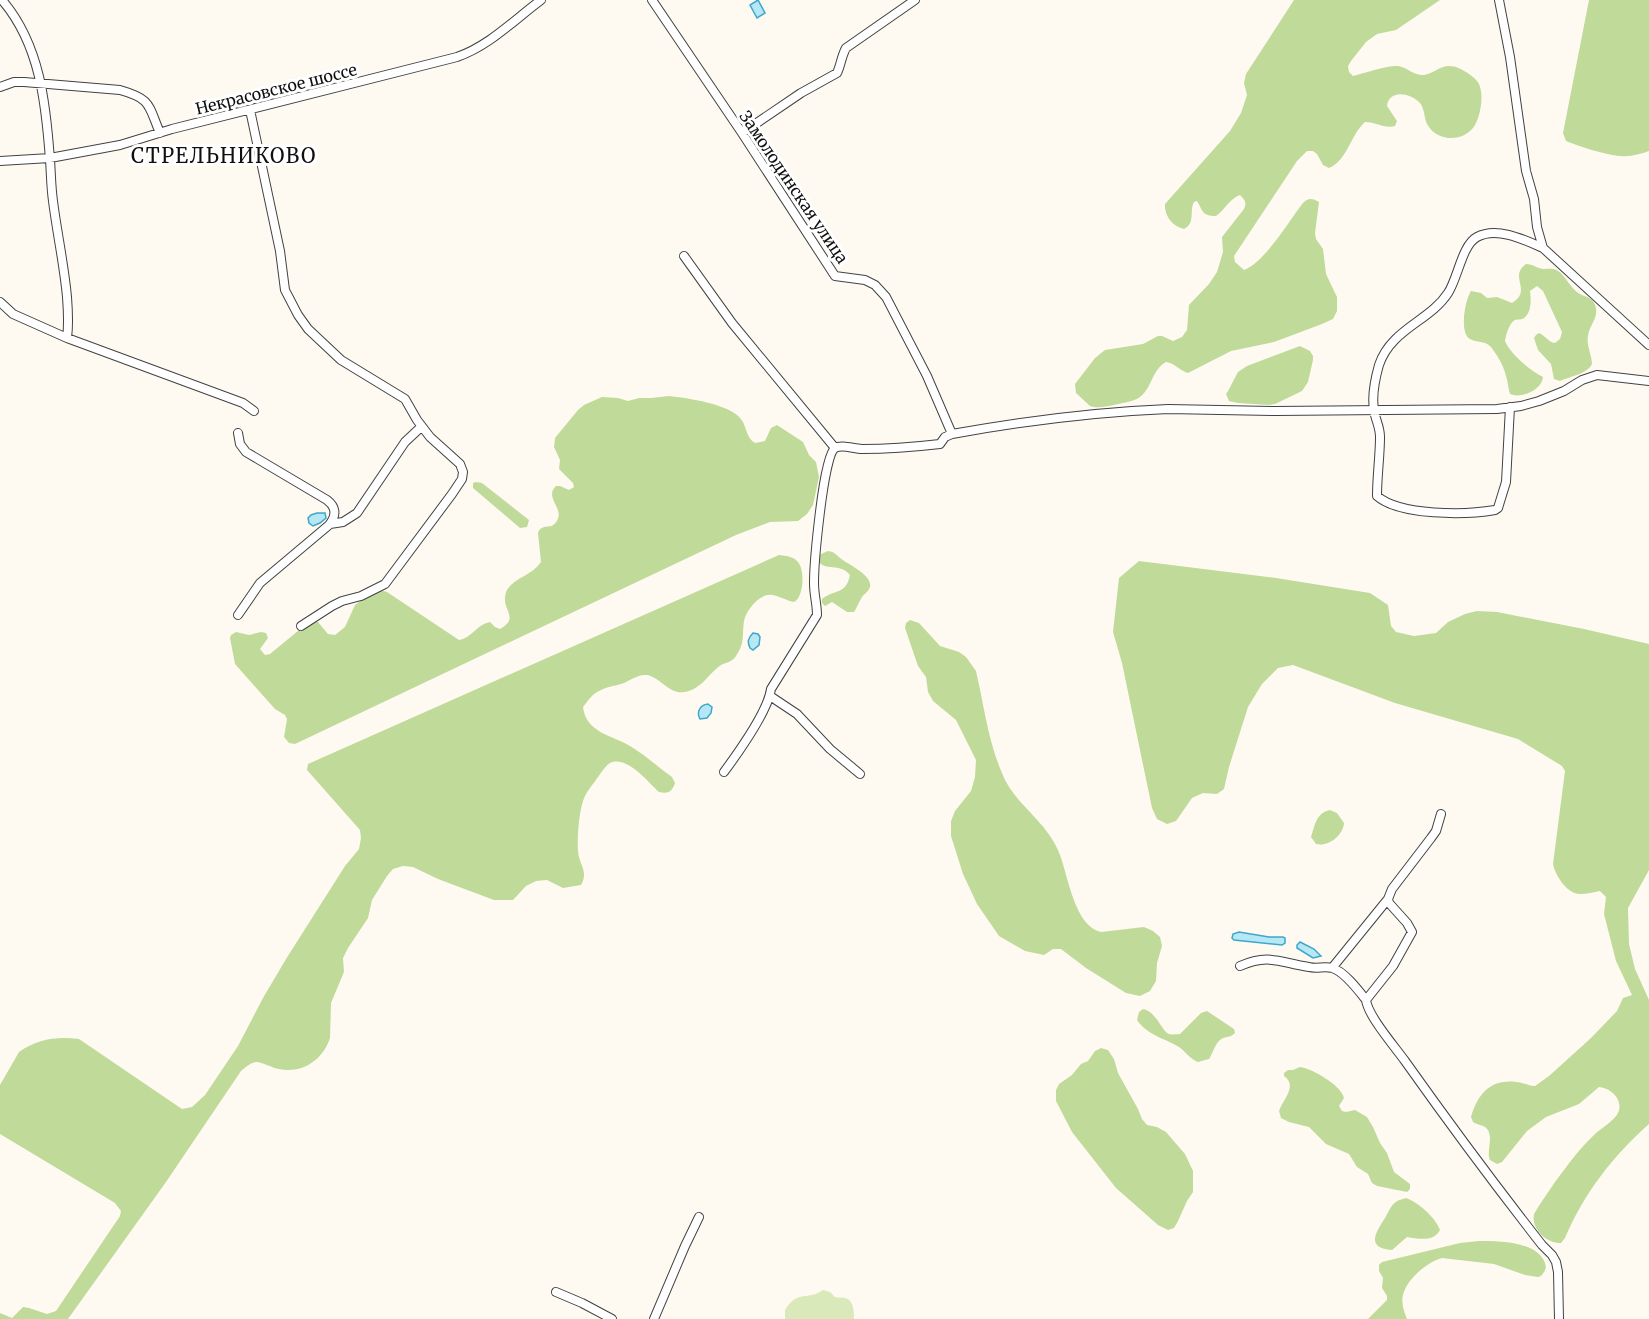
<svg xmlns="http://www.w3.org/2000/svg" width="1649" height="1319" font-family="Merriweather,serif">
<style>
.green{fill:#d9e9ba}
.forest{fill:#c0da9a}
.water{fill:#b6e7f5;stroke:#3ea7cb;stroke-width:1.5}
.lines{fill:none;stroke-linecap:round;stroke-linejoin:round}
.minor-casing{stroke:#424242;stroke-width:10}
.minor{stroke:#fff;stroke-width:8}
.labels{text-anchor:middle;dominant-baseline:central;stroke-width:6;stroke-linejoin:round;paint-order:stroke}
.street-label{font-size:16px;fill:#0f0f0f;stroke:#fff}
.quarter-label{font-size:20px;letter-spacing:1.5px;fill:#0f0f0f;stroke:#fff}
</style>
<rect width="100%" height="100%" fill="#fffaf1"/>
<path class="green" d="M823,1290L830,1292L835,1297C839,1298 842,1297 845,1298C854,1300 854,1312 854,1319H785V1310C798,1289 808,1301 823,1290Z"/>
<path class="forest" d="M1294,0H1440L1396,30L1377,34L1366,42L1351,61L1348,66L1349,72L1353,76C1365,73 1387,65 1398,66C1407,67 1414,76 1424,75C1432,74 1440,66 1449,66C1456,66 1461,69 1466,72C1470,75 1474,77 1477,81C1485,91 1481,114 1475,125C1466,141 1440,143 1429,127C1423,120 1426,109 1419,102C1410,93 1389,89 1387,106L1397,121L1395,126C1384,129 1376,122 1365,122C1351,134 1347,161 1329,168L1323,165L1317,154L1313,151H1307L1297,161L1234,256L1235,262L1244,270C1264,263 1289,221 1303,203C1308,198 1312,198 1319,202L1315,233L1316,239L1323,249L1326,274L1337,297V311L1333,319L1322,324L1274,342L1231,351L1188,373C1180,371 1175,363 1166,362C1151,370 1152,391 1137,399C1130,402 1121,403 1114,405C1106,406 1098,409 1090,406L1076,393L1075,384L1095,358L1105,350L1143,344L1158,336H1162L1173,341L1182,337L1187,330L1189,305L1209,284L1217,272L1223,252L1222,237L1244,209C1247,203 1245,200 1240,195C1229,199 1225,210 1216,216C1202,216 1203,211 1197,201L1194,202C1189,211 1196,223 1184,229C1173,227 1164,216 1165,204L1230,131L1241,113L1247,95L1244,83L1246,74Z
M1589,0H1649V151C1640,154 1631,157 1621,156C1609,156 1578,146 1566,141L1563,133Z
M1526,264C1533,264 1538,269 1544,269C1549,269 1554,268 1558,271C1565,275 1569,286 1577,292C1583,297 1592,296 1595,305C1600,317 1589,325 1588,336C1586,345 1592,355 1592,364C1587,374 1571,376 1560,381L1554,379L1551,364L1538,350L1534,338L1536,335L1539,333C1546,336 1548,342 1555,343L1560,339L1562,332L1543,291L1537,286L1530,291C1531,299 1532,312 1524,318C1522,320 1518,319 1515,320C1509,323 1506,335 1505,341C1511,355 1530,370 1543,377C1542,390 1521,399 1510,394C1508,388 1508,382 1506,376C1504,366 1497,355 1491,347C1484,340 1477,343 1470,339C1459,333 1465,300 1471,291L1481,293L1487,298L1497,297L1512,303C1533,290 1508,277 1526,264Z
M1300,346L1310,351L1313,356V360L1308,382L1302,391L1275,404L1269,405L1238,403L1229,401L1226,394L1228,391L1238,372L1247,366Z
M669,396C687,398 730,404 741,419C747,427 746,438 755,443L765,441L771,428L777,425L803,442L809,455L816,462L819,477L813,505L807,514L798,521L770,522L736,535L295,744L289,743L284,737L287,719L285,715L275,709L235,664L230,638L231,635L236,632L249,635L261,632L266,633L268,638L260,649L265,655L270,654L310,621L318,622L328,634L335,635L345,627L355,605L373,592L380,590L387,592L459,640C472,638 476,625 490,622L495,627L500,629C521,617 500,610 506,592C512,578 532,576 541,562L538,533C540,526 546,527 552,526C571,511 542,499 556,486H560L569,490L574,487L573,483L559,469L560,460L554,447L555,438L578,410L584,405L602,397L618,398L628,401L639,398H651Z
M476,482L482,483L529,520L527,527L520,528L473,488V483Z
M828,551C835,552 835,554 840,558C847,564 873,575 870,587C868,593 863,594 861,599C858,603 857,608 854,612H847L832,602L825,606L822,603V599C835,589 846,595 850,575C839,562 826,572 818,561L821,554Z
M779,555C786,556 793,556 798,562C805,570 804,597 794,602C787,601 780,596 772,595C760,593 746,610 744,621C742,635 745,643 736,656C732,662 727,662 721,665C712,671 706,681 697,687C672,703 664,678 647,675C637,674 630,681 621,684C614,686 606,687 599,691C592,694 588,701 583,707C586,733 612,735 630,746C645,755 658,767 672,777L675,783C672,792 668,794 659,792C648,782 627,755 610,763C605,766 601,773 598,777C594,783 588,790 585,796C579,808 577,837 578,851C579,865 589,871 581,885L563,888L547,880L536,881L526,886L513,900H494L438,879L413,867L403,866L393,869L387,876L372,900L368,918L348,948L343,958L344,972L331,1003L330,1038C323,1060 302,1074 279,1069C272,1068 265,1063 257,1062C251,1062 245,1068 241,1071L166,1182L68,1319H0V1313L12,1318L23,1307L29,1308L47,1314L56,1311L120,1216L121,1211L115,1203L0,1134V1085L19,1052C37,1039 57,1036 79,1039L182,1109L192,1107L205,1095L238,1046L263,998L286,959L345,866L359,849L361,838L360,830L307,770L308,764Z
M1139,561L1276,578L1370,593L1388,605L1391,626L1396,632L1414,636L1436,633L1448,622L1465,614L1477,611L1497,612L1584,629L1649,644V870L1628,908L1629,944L1635,969L1649,1000V1124C1613,1156 1584,1193 1565,1238L1561,1243C1546,1243 1531,1229 1534,1214C1540,1203 1548,1193 1555,1182C1567,1166 1579,1149 1594,1135C1600,1129 1615,1120 1618,1113C1624,1100 1611,1088 1599,1087L1579,1104L1546,1117L1527,1131L1502,1162L1497,1164L1490,1160C1486,1151 1494,1137 1487,1129C1485,1125 1477,1125 1473,1122L1471,1117C1478,1094 1490,1079 1516,1082C1523,1082 1528,1086 1535,1086L1549,1076L1591,1038L1617,1011L1623,998L1632,995L1616,961L1604,914L1606,897L1600,891C1594,892 1587,894 1580,894C1567,894 1555,875 1553,864L1565,771L1562,766L1518,739L1395,703L1293,665L1278,668L1262,684L1248,707L1229,767L1224,789L1217,794L1203,793L1192,798L1176,821L1167,824L1157,819L1152,808L1122,663L1113,632L1119,578Z
M910,620L919,623L940,646L959,652L966,657L976,671C984,705 988,741 1002,773C1014,805 1047,820 1060,855C1068,876 1075,927 1101,932L1144,927L1153,931L1160,937L1162,946L1157,963L1156,981L1150,991L1140,996L1126,993L1086,968L1061,949H1053L1044,955L1025,951L999,936L977,904L963,874L951,836V821L955,811L971,791L975,777L976,760L956,720L933,701L928,692L926,677L918,666L905,628L906,623Z
M1330,810L1337,813L1344,823C1343,836 1328,847 1316,844L1311,837C1315,825 1316,813 1330,810Z
M1143,1009C1157,1012 1162,1032 1169,1034C1170,1035 1179,1034 1180,1034L1201,1013L1207,1011L1234,1029L1235,1033C1229,1039 1226,1035 1220,1040C1215,1044 1213,1053 1209,1059L1198,1062C1190,1059 1186,1052 1179,1047C1164,1038 1147,1035 1137,1020L1139,1012Z
M1101,1048L1108,1050L1114,1059L1118,1073L1138,1109L1142,1119L1147,1125L1157,1127L1166,1132L1185,1154L1193,1171V1192L1187,1201L1178,1221L1174,1228L1168,1230L1158,1225L1116,1188L1072,1132L1056,1101V1090L1059,1084L1072,1075L1081,1064L1088,1061L1095,1051Z
M1300,1067C1313,1069 1341,1085 1344,1098L1339,1106L1342,1111L1346,1112L1355,1110L1367,1117L1373,1127L1380,1143L1387,1153L1394,1172L1410,1184V1189L1407,1192L1377,1186L1372,1183L1368,1174L1357,1167L1349,1154L1326,1144L1309,1127L1289,1122L1281,1118L1279,1111C1283,1099 1298,1086 1284,1076V1073L1288,1070H1293Z
M1406,1198C1418,1202 1436,1218 1440,1230C1434,1242 1419,1239 1407,1237L1392,1250C1365,1248 1376,1232 1385,1218C1388,1213 1391,1205 1396,1202C1398,1200 1403,1199 1406,1198Z
M1479,1241C1498,1241 1537,1241 1545,1263C1547,1269 1545,1271 1541,1276L1538,1277L1525,1275L1494,1264L1442,1258C1427,1262 1407,1279 1403,1295C1401,1303 1404,1312 1407,1319H1368L1387,1300V1296L1382,1288L1383,1278L1379,1271V1265L1382,1262L1460,1243Z"/>
<path class="water" d="M758,0L765,13L757,18L750,5Z
M317,513H325L326,518L320,523L313,526L309,523L308,518L311,515Z
M753,633L758,634L760,637L759,645L753,650L750,648C747,642 748,638 753,633Z
M708,704L712,707L711,713L707,718L700,719C696,712 700,705 708,704Z
M1239,932L1269,937H1283L1285,938V943L1282,945L1234,940L1232,938L1233,934Z
M1300,942L1314,949L1321,956L1313,958L1297,948V945Z"/>
<g class="lines">
<g class="minor-casing">
<path id="minor" d="M652,0L742,133L835,276L865,280L875,285L886,297L927,376L952,434C1024,421 1095,412 1168,409L1275,411L1497,409L1521,406L1539,401L1564,391L1582,380L1597,375L1649,381
M1499,0L1510,57L1526,171L1534,199L1537,227L1543,248L1649,345
M0,87L14,82H24L120,90C152,99 148,105 160,133
M250,110L280,251L285,290L298,315L308,329L341,360L405,399L417,420L430,437L460,464L463,472L462,479L452,494L385,584L361,596L342,601L332,606L301,626
M742,133L801,93L837,73C841,65 841,57 846,48L915,0
M0,161L50,158L120,145L172,129L457,57C489,46 514,20 541,0
M684,256L732,323L835,448
M0,302L13,314L67,338C69,324 68,310 67,297C64,264 57,233 53,201C51,187 51,173 50,160C46,104 40,44 2,0
M67,338L243,403L254,411
M1510,407L1506,482L1498,508L1495,510C1466,515 1400,516 1377,496C1377,476 1380,456 1380,437C1380,428 1377,423 1375,415C1371,400 1375,379 1379,365C1391,329 1430,321 1448,293C1458,278 1462,245 1477,237C1497,226 1525,240 1543,248
M330,524L343,522L357,513L405,442L421,427
M238,615L260,583L329,525C337,515 336,507 327,500L246,452L240,444L238,433
M770,696L797,714L830,749L860,774
M724,772C738,753 768,711 771,689L817,615C817,604 814,595 814,583C814,565 823,456 835,448C842,444 854,449 862,449C888,449 914,447 940,444L945,437L952,434
M1441,814L1436,831L1431,838L1392,889L1388,899L1389,903L1407,923L1412,932L1393,966L1366,1000C1368,1016 1395,1047 1405,1061C1449,1123 1495,1185 1542,1245L1552,1255L1556,1262L1558,1272L1559,1319
M1240,966C1270,953 1280,963 1309,967C1316,969 1325,966 1332,968C1344,971 1359,991 1366,1000
M1332,968L1388,899
M556,1292L582,1303L612,1319
M654,1319L685,1246L699,1217"/>
</g>
<use href="#minor" class="minor"/>
</g>
<g class="labels">
<g class="street-label">
<text transform="translate(276 89) rotate(-14)">Некрасовское шоссе</text>
<text transform="translate(794 187) rotate(56)">Замолодинская улица</text>
</g>
<g class="quarter-label">
<text x="224" y="155">СТРЕЛЬНИКОВО</text>
</g>
</g>
</svg>
